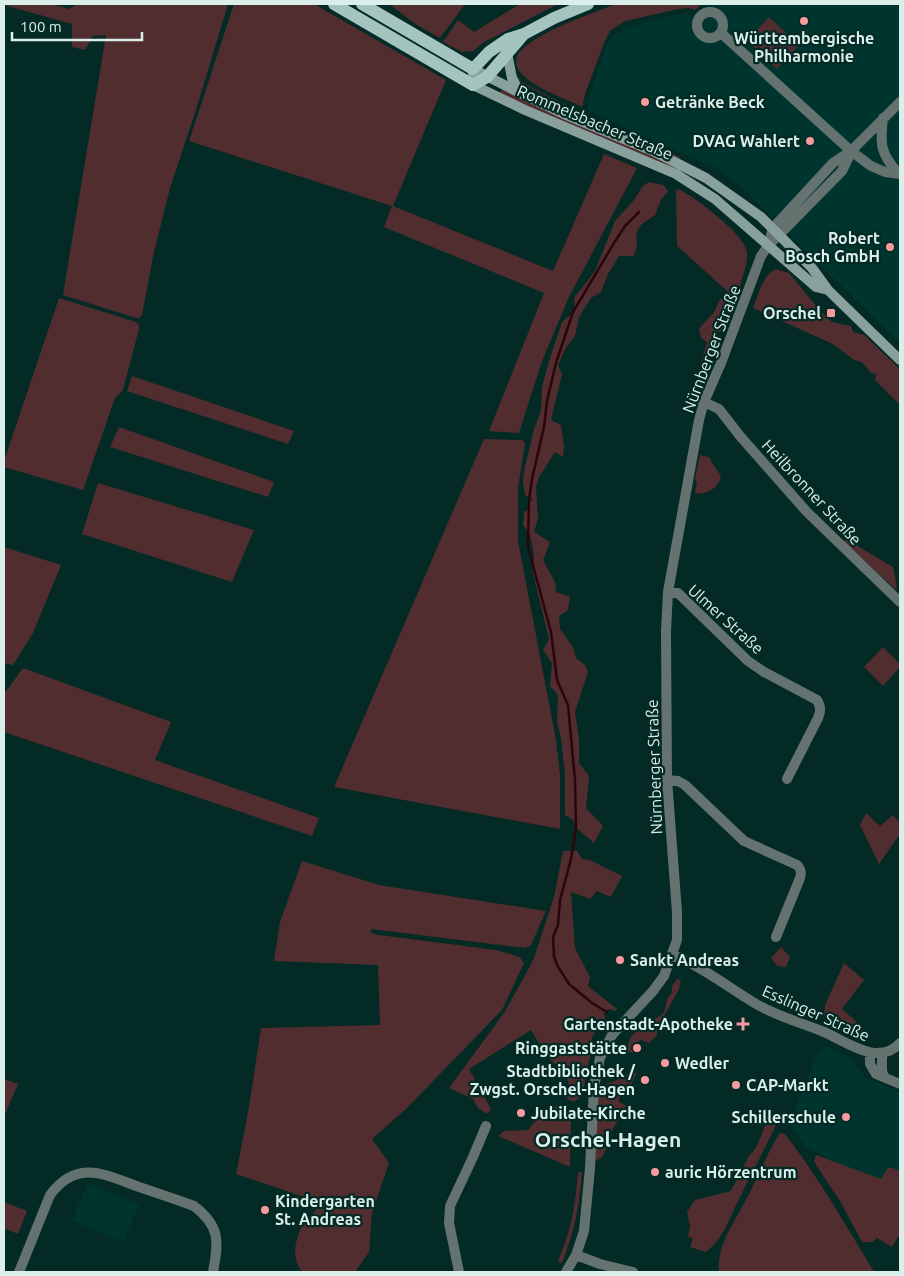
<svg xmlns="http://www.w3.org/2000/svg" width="904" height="1276" font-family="Ubuntu,sans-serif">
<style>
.built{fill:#00352f}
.green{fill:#512d2f}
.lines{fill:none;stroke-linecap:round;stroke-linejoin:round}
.stream{stroke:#2c050a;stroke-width:2.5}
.street{stroke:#647370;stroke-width:10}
.secondary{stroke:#88a19c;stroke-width:10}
.primary{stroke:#a4c5bf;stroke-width:12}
.poi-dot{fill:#f59b9e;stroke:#042a25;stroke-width:2}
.labels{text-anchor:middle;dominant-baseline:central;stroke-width:4.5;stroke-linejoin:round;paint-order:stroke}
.poi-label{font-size:16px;font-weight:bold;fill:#daeeea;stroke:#042a25;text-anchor:start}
.street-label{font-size:16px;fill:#daeeea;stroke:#042a25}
.district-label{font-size:21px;font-weight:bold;fill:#daeeea;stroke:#042a25}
</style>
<rect width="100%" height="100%" fill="#042a25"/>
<path class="built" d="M709,4H900V343L736,182L717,169L587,110L590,95L607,45L615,35L626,28L677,14L687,13L695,18L705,13Z
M825,1047L850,1057L866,1078L900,1092V1195L806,1147L790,1126L795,1109L819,1051L822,1048Z
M88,1183L139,1205L123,1242L72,1220Z"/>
<path class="green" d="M4,4H52L69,9L78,4H228L196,110L170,188L154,252L142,315L139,318H136L63,295L106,35L93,36L85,50L72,47V24L4,5Z
M234,4H314L446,80L393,206L553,271L604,154L637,168L569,297L542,361L519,433L489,431L544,293L384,227L392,206L189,141Z
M389,4H465L440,38L417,25Z
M520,4H558L484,42L473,51L462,52L443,42L458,20L474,32Z
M616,4H702L695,10L689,8L679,9L625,21L610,31L604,43L585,94L582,107C564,98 534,88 521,73C517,69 515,62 517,56C528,35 593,13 616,4Z
M769,17L799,45L777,69L747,41Z
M515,73L521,81L527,85L599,122L680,157L681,159L590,120L571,108L526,86L517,78Z
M502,89L678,167L676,170C618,143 558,121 500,93Z
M649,182L663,185L668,191L661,200L655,215L642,224L636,233L637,244L634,256H619L608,274L601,292L591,298L579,317L575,336L567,346L558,365L562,374L551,420L561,425L564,447L563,457L555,452L539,477L536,487L538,519L534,532L550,542L543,560L555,582L556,592L570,597L568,610L559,616L560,629L573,647L576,658L585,665L588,672L575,712L579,739V763L589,776L586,808L603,826L594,843L575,827L573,820L565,815V775L561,738L557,721L558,695L550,686L552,663L543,650L549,639L533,573L534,554L530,535L523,525L524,512L528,510V505L533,499L525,495L523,482L524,471L534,429L541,411L542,387L549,361L562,322L575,311L574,298L595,271L615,221L634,200L643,186Z
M678,189C694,196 747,236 747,253C748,266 739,286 736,299L677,246L676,191Z
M776,269L789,273L822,313L832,322L851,326L853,332L864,335L900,369V405L875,380L876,374L871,373L862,362L854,360L833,344L753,308C758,296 763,274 776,269Z
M723,297H727L734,304L723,333L717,331L706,362L712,364L710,367L701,362L707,342L701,338L699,329C704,322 709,318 714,312C718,306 717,302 723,297Z
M59,298L136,322L139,325V329L123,390L115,398L83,490L4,467V461Z
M132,376L294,431L288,444L127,391Z
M119,427L274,482L268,497L110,447Z
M484,439L522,440L525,443L518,488V541L556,740L560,775V829L334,787Z
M700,455L709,457L721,477C718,488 706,496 695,493L697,482L695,479Z
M98,483L254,530L232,582L82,534Z
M846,539L893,567L897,587L895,589L844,542Z
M4,547L61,565L33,633L13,665L4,663Z
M883,647L900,664V667L883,686L864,667Z
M23,668L171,722L155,760L319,818L312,836L4,732V694Z
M866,813L880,826L893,815L900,823V834L879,864L860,825Z
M563,851H577L582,859L590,860L622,876L611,897L597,891L590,899L571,892L575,948L590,977L588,986L617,1009L615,1011L608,1009L604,1013L605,1018L592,1037L591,1052L582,1095L574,1102L567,1099L569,1085L565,1072L548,1058L531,1030L469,1069L491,1109L487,1114L478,1108L473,1099L449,1088L504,1013L529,968L534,958L554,897Z
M302,861L379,885L546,911L531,945L525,948L371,929V933L379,935L496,950L520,957L524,963L502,1010L406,1109L372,1139L389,1163L372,1213L369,1252L355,1272H303C292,1262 294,1244 300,1231C304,1221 315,1212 322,1203L236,1174L249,1107L261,1028L380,1025L378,965L274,961L280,922Z
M781,947L790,957L786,967L777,966L771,958Z
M844,963L864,980L842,1009L859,1024L856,1029L824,1016L825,1005Z
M677,979L681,980L679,989L657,1029V1035L649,1043L641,1040C634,1044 633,1045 634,1053L628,1052C627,1046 630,1035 636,1032C639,1030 646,1031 649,1030L653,1020L663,1014L665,1009L667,999L672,993V986Z
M629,1073H637L629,1088L625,1087L618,1101L626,1106L606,1141L610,1143L602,1157L591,1164L596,1088L617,1080Z
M4,1079L18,1084L4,1117Z
M557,1106L571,1117L570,1167L498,1136L504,1131L528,1130L540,1115Z
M771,1117L776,1125C764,1150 751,1175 739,1199C729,1219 724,1238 706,1252L690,1247L693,1238L688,1237L690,1226L687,1212L695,1200L731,1191L750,1154C760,1148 761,1127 771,1117Z
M780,1133L785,1134C818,1177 846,1225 874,1272H719C717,1243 735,1222 747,1198C758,1176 767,1153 780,1133Z
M816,1155L881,1179L887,1169L890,1167L900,1171V1234L892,1247L877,1238L873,1242H862L840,1201L816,1165L814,1161Z
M578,1172H582C579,1207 575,1230 562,1263L558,1261C572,1229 575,1206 578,1172Z
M4,1202L27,1211L18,1234L4,1228Z"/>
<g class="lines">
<path class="stream" d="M607,1012L592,1003L569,984L557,965L554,956L553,937L558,925L560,900L571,859L576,828L575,780L568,705L557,680L551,632L528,547L529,500L532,479L544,427L547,401L556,363L573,312L614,243L625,226L639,212"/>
<path class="street" d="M697 25a13 13 0 1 1 26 0a13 13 0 1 1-26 0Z
M721,33L851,151L871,166L885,172L900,174
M883,118C880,144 880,153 898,173
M774,240L842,171L851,152
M704,402L719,409L740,436L807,512L900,602
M668,592L678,593L748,661L764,672L817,700C821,707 821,711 818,718L787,779
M667,780L678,781L685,785L744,841L797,865C801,869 802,872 800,878L776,937
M673,955C703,967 729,988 758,1005C779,1017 802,1023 824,1032C847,1042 879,1067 900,1043
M870,1053V1064L876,1074L900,1084
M882,1053V1071L884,1076
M576,1255L600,1264L633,1272
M19,1272L50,1195C77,1159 104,1174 139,1187C157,1193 175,1199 194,1206C220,1226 219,1241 213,1272
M459,1272L449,1223L450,1206L473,1157L486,1126
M566,1272L576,1255L584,1231L590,1168L594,1087L600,1058L612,1035L653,991L664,976L677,940V912L667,780L666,631L668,592L699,420L704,402L721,363L761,256L768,246L773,228L833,163L851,151L900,102"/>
<path class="secondary" d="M507,53L512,78L520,93
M828,290L816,287L715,199L676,174L525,110L473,85V69L520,93L566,115L655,152L706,178L761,217L812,268L828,290L900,360"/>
<path class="primary" d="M334,4L473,85L487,77L523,35
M362,4L473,69L489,52L508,39L524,34L554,18L588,4"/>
</g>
<g class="poi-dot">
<circle cx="804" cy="21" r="5"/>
<circle cx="645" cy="102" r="5"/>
<circle cx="810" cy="141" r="5"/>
<circle cx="890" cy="247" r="5"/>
<rect x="826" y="308" width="10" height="10" rx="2.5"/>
<circle cx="620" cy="960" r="5"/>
<path d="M740.5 1016.5h5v5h5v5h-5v5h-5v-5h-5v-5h5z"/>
<circle cx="637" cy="1048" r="5"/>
<circle cx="665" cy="1063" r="5"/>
<circle cx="645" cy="1080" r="5"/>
<circle cx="736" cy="1085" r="5"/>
<circle cx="521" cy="1113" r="5"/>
<circle cx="846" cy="1117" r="5"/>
<circle cx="655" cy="1172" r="5"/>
<circle cx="265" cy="1210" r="5"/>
</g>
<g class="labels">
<g class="poi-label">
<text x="804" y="38" text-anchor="middle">Württembergische<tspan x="804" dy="18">Philharmonie</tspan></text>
<text x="655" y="102">Getränke Beck</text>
<text x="800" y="141" text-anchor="end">DVAG Wahlert</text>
<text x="880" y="238" text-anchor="end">Robert<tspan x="880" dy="18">Bosch GmbH</tspan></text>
<text x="821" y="313" text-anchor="end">Orschel</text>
<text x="630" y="960">Sankt Andreas</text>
<text x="733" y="1024" text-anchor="end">Gartenstadt-Apotheke</text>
<text x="627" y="1048" text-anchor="end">Ringgaststätte</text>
<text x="675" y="1063">Wedler</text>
<text x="635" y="1071" text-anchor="end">Stadtbibliothek /<tspan x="635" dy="18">Zwgst. Orschel-Hagen</tspan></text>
<text x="746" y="1085">CAP-Markt</text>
<text x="531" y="1113">Jubilate-Kirche</text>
<text x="836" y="1117" text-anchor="end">Schillerschule</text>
<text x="665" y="1172">auric Hörzentrum</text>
<text x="275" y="1201">Kindergarten<tspan x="275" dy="18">St. Andreas</tspan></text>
</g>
<g class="street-label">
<text transform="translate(595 122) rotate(23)">Rommelsbacher Straße</text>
<text transform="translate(711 349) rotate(-69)">Nürnberger Straße</text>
<text transform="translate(812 492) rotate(47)">Heilbronner Straße</text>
<text transform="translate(726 619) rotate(42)">Ulmer Straße</text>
<text transform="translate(654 767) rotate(-92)">Nürnberger Straße</text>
<text transform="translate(816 1013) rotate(24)">Esslinger Straße</text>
</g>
<g class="district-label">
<text x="608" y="1139">Orschel-Hagen</text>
</g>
</g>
<rect width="904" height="1276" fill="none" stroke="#daeeea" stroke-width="10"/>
<path d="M12 32v8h130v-8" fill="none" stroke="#daeeea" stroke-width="2.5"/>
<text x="20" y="32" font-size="15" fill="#daeeea" stroke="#042a25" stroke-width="4" paint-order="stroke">100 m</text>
</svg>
